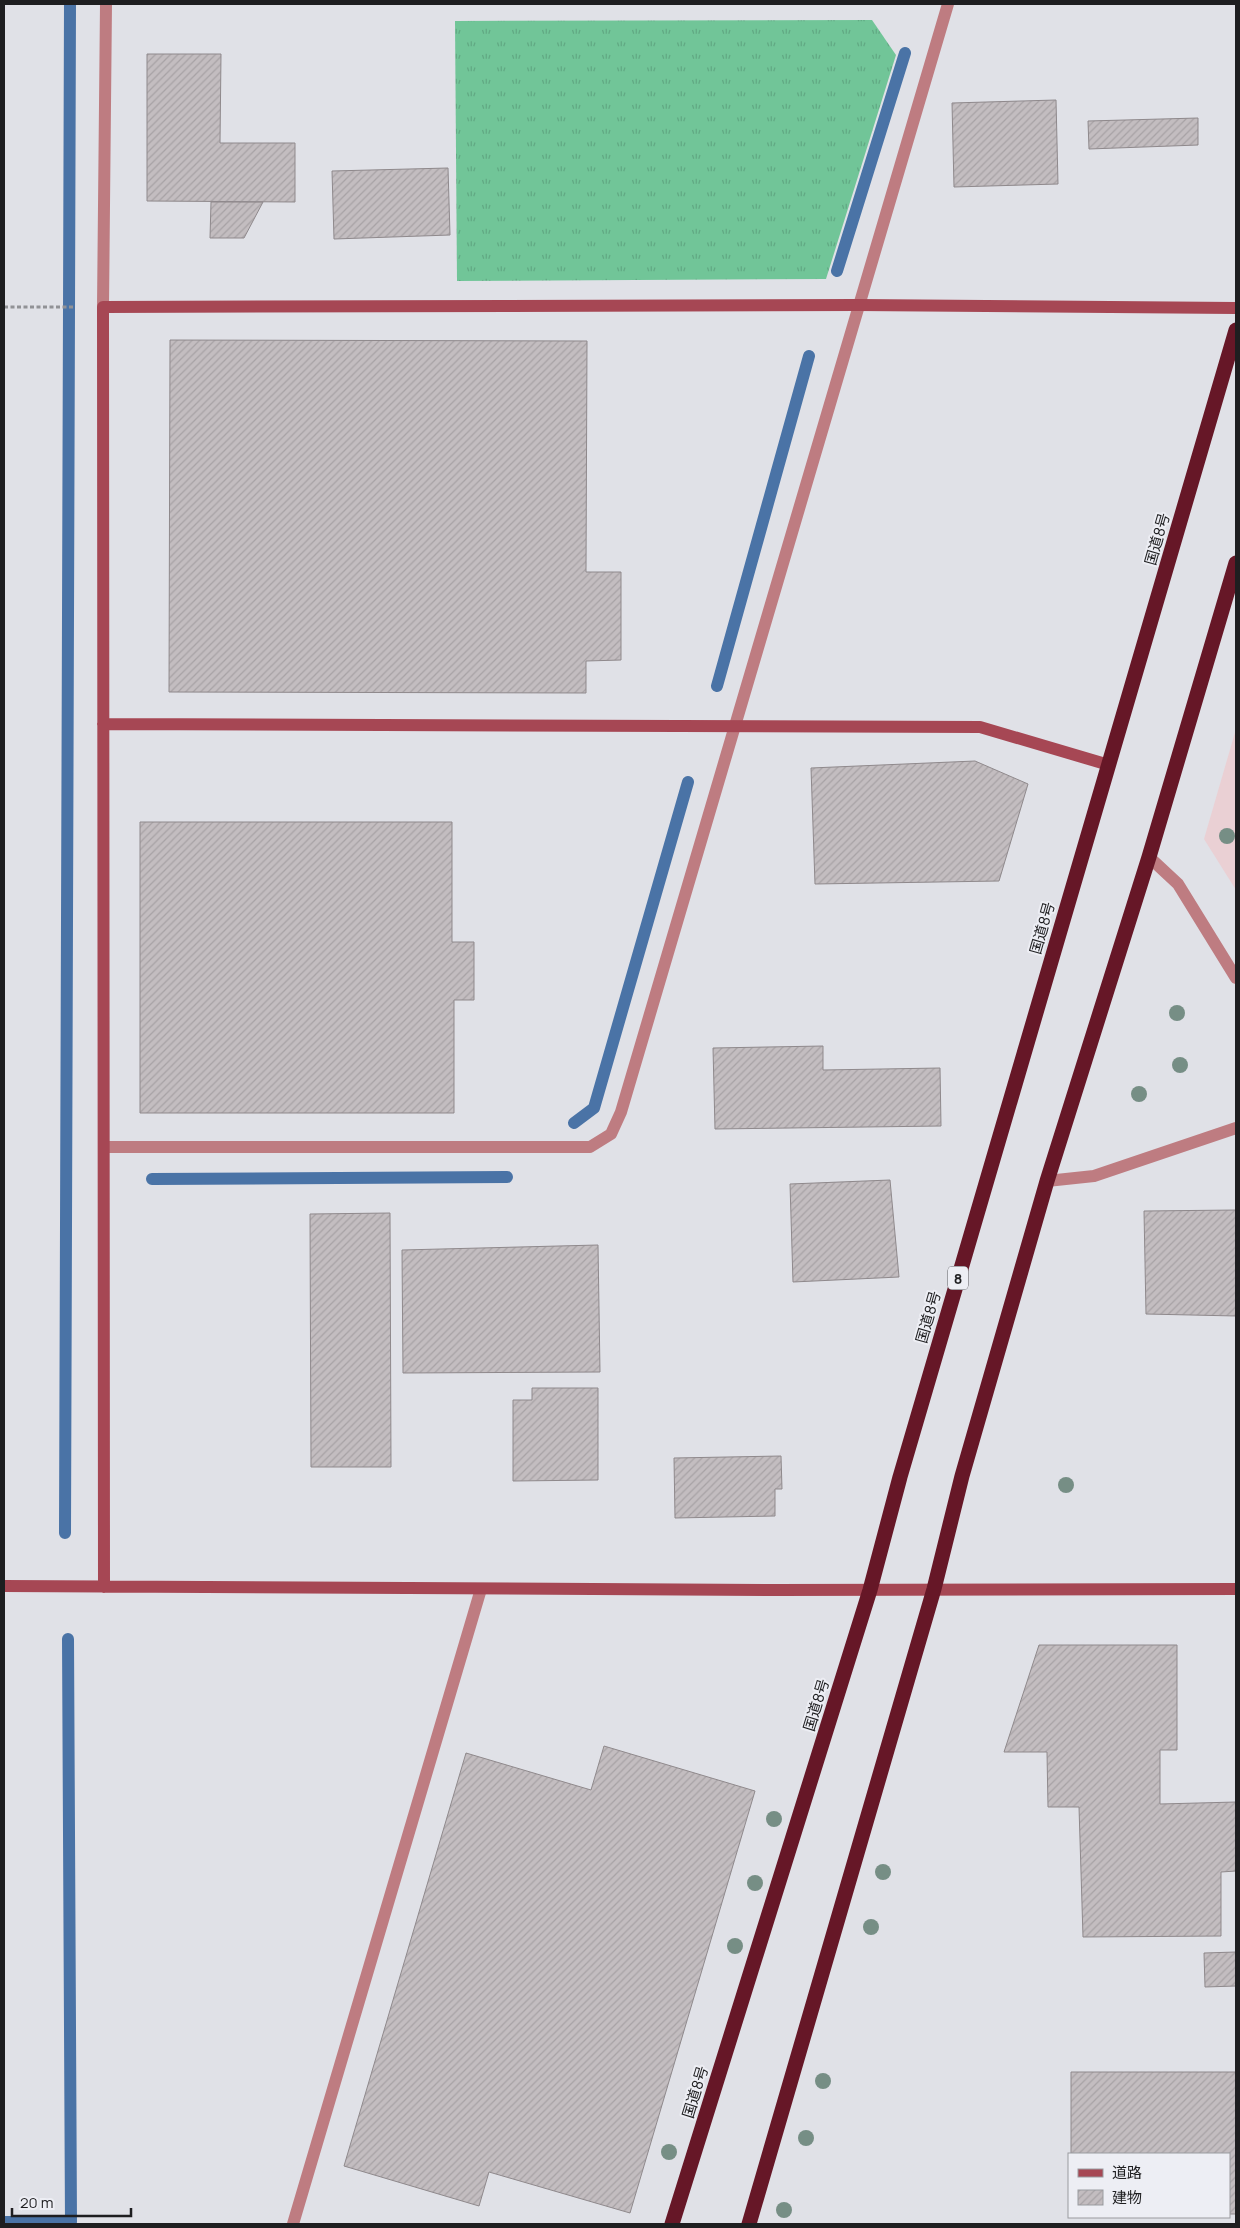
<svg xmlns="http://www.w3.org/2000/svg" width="1240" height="2228" font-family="Manrope,'Noto Sans JP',sans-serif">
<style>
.commercial{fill:#ead0d4}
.grass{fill:url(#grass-tufts)}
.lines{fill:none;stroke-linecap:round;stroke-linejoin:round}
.stream{stroke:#4a73a6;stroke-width:12}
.building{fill:url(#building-hatch);stroke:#8f898c}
.path{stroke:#919296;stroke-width:3;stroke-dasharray:4 2.5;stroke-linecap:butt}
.lane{stroke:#be7c81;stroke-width:12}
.street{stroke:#be7c81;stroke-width:12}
.secondary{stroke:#a64754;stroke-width:12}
.highway{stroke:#661727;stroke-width:15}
.tree{fill:#768e85}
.labels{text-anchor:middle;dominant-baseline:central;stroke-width:4;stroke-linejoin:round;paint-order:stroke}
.shield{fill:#edeef4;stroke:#5c5c60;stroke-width:1}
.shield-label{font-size:14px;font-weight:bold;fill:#1e1e20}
.street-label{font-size:15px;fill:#1e1e20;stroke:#edeef4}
</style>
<defs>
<pattern id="grass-tufts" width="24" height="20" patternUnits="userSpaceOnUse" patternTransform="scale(1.25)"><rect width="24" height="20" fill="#71c598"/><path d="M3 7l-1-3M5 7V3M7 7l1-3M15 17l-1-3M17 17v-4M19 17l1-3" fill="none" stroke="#61a983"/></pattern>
<pattern id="building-hatch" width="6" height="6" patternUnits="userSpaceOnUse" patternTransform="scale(1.25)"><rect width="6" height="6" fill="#c3bdc0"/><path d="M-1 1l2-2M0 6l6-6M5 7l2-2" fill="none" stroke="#a7a2a5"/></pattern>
</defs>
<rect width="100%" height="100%" fill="#e0e1e7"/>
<path class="commercial" d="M1236,729V890L1204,839Z"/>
<path class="grass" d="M872,20L896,55L826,279L457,281L455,21Z"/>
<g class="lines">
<path class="stream" d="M837,271L905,53
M717,686L809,356
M574,1123L594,1108L688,782
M152,1179L507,1177
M65,1533C70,1023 64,513 70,4
M4,2222H71L68,1639"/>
</g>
<path class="building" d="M147,54H221L220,143H295V202L147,201Z
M1056,100L1058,184L954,187L952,103Z
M1198,118V145L1089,149L1088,121Z
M448,168L450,235L334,239L332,171Z
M211,202H263L244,238H210Z
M170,340L587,341L586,572H621V660L586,661V693L169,692Z
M975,761L1028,784L999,881L815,884L811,768Z
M140,822H452V942H474V1000H454V1113H140Z
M823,1046V1070L940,1068L941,1126L715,1129L713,1048Z
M890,1180L899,1277L793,1282L790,1184Z
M1236,1210V1316L1146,1314L1144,1211Z
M390,1213L391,1467H311L310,1214Z
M598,1245L600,1372L403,1373L402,1250Z
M532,1388H598V1480L513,1481V1400H532Z
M781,1456L782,1489H775V1516L675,1518L674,1458Z
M1039,1645H1177V1750H1160V1804L1236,1802V1871L1221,1872V1936L1083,1937L1079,1807H1048L1047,1752H1004Z
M604,1746L755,1791L630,2213L489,2172L479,2206L344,2166L466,1753L591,1790Z
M1236,1952V1986L1205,1987L1204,1953Z
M1071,2072H1236V2214H1229V2154H1071Z"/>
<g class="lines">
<path class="path" d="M4,307H75"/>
<path class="lane" d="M1149,857L1178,884L1236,978
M1047,1181L1094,1176L1236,1128"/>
<path class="street" d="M103,307L106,4
M105,1147H590L611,1134L621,1112L948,4
M293,2224L481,1589"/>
<path class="secondary" d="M103,724L980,727L1109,765
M4,1586L777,1590L1236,1589
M104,1587L103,307L858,305L1236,308"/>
<path class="highway" d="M672,2224L870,1590L900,1477L1236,330
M749,2224L934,1589L962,1476L1047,1181L1149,857L1236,563"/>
</g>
<g class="tree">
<circle cx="1227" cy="836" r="8"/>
<circle cx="1177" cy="1013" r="8"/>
<circle cx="1180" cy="1065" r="8"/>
<circle cx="1139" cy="1094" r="8"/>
<circle cx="1066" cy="1485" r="8"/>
<circle cx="774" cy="1819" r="8"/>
<circle cx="883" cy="1872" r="8"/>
<circle cx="755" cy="1883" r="8"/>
<circle cx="871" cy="1927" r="8"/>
<circle cx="735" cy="1946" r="8"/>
<circle cx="823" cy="2081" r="8"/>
<circle cx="806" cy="2138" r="8"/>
<circle cx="669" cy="2152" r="8"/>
<circle cx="784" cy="2210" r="8"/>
</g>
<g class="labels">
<rect class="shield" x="948" y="1266.5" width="20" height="23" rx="4"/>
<g class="shield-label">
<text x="958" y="1278">8</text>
</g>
<g class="street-label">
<text transform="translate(1157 539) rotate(-74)">国道8号</text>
<text transform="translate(1042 928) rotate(-74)">国道8号</text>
<text transform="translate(928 1317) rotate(-74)">国道8号</text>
<text transform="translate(816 1705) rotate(-73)">国道8号</text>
<text transform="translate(695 2092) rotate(-73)">国道8号</text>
</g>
</g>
<rect width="1240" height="2228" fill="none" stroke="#1e1e20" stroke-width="10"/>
<rect x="1068" y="2153" width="162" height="65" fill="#edeef4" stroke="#9a9b9f"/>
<rect x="1078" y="2169" width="25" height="8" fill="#a64754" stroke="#9a9b9f"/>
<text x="1112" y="2178" font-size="15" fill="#1e1e20">道路</text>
<rect x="1078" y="2190" width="25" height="15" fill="url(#building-hatch)" stroke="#9a9b9f"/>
<text x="1112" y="2203" font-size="15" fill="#1e1e20">建物</text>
<path d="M12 2208v8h119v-8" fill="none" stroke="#1e1e20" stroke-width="2.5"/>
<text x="20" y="2208" font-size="15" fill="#1e1e20" stroke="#edeef4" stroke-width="4" paint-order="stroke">20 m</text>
</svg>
